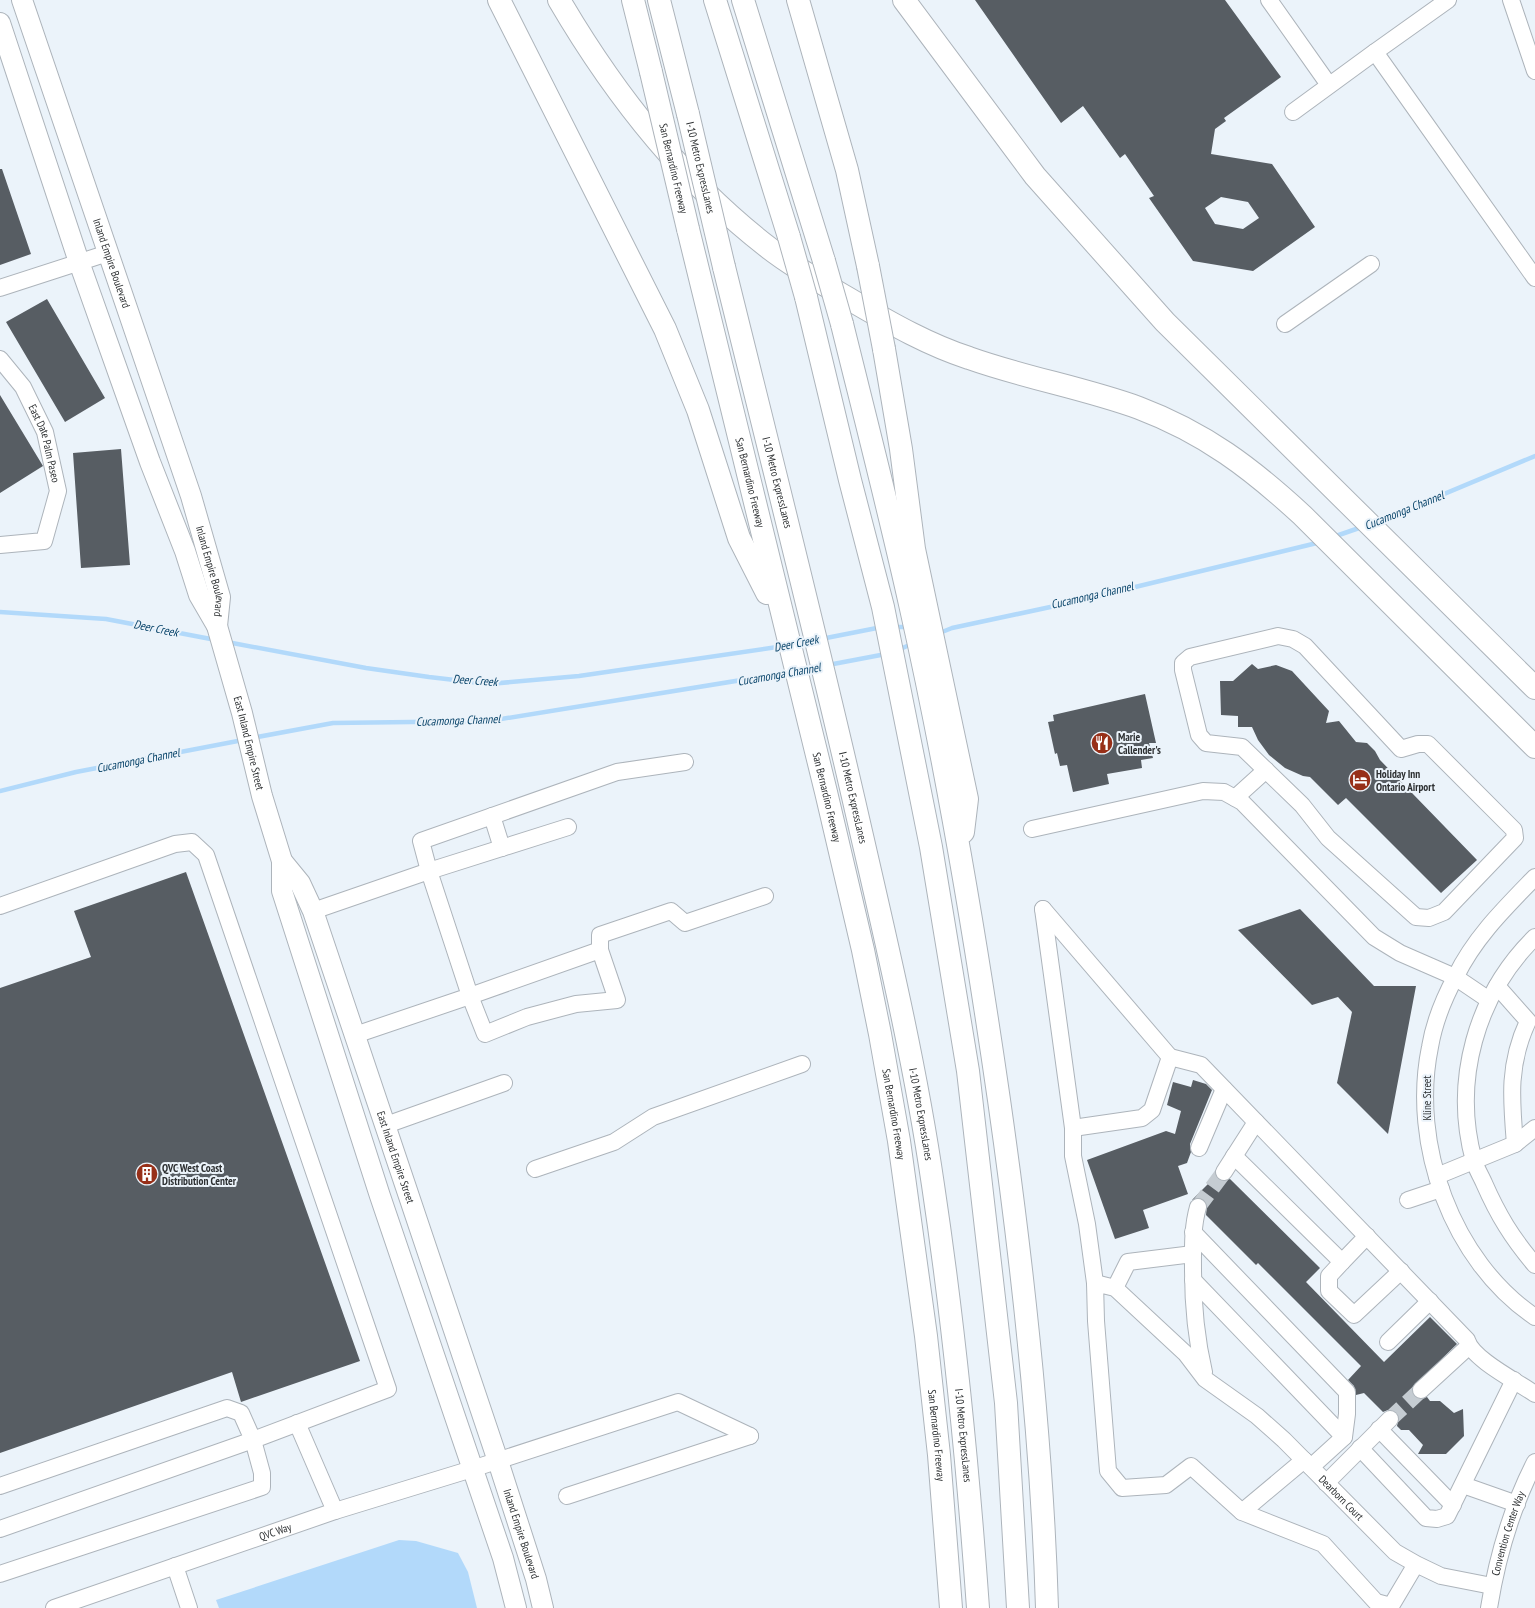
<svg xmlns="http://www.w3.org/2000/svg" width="1535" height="1608" font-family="'PT Sans Narrow',sans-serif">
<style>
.water{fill:#b2d9fa}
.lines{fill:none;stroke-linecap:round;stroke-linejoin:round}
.stream{stroke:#b2d9fa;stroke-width:4.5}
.building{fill:#575d63;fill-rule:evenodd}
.minor-tunnel{stroke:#c5ccd2;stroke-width:16;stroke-dasharray:16 8;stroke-linecap:butt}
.minor-casing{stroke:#adb4bb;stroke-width:18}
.major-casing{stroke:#adb4bb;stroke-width:22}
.highway-casing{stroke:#adb4bb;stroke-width:24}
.minor{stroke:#fff;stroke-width:16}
.major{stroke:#fff;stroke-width:20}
.highway{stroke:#fff;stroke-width:22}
.highway-bridge-casing{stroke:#adb4bb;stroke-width:24;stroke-linecap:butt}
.highway-bridge{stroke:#fff;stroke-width:22}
.labels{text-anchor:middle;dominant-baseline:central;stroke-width:4;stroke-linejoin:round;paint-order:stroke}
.street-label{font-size:11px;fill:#2d3032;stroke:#ebf3fa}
.poi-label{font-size:11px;font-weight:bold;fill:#2d3032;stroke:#ebf3fa;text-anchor:start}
.water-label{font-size:12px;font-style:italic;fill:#09446a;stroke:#ebf3fa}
</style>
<rect width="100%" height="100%" fill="#ebf3fa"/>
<path class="water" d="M399,1540L416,1541L458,1553L468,1572L477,1608H219L216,1600Z"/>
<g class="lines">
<path class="stream" d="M1377,522L1535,456
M1333,537L1362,527
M0,612L106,619L216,640
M893,627H910
M937,634L952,628L1069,603L1321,542
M821,639L882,627
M227,642L366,668L429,677L489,684L579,676L784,646
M898,650L914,643
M828,665L886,654
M252,738L333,723L489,721L791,672
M0,791L76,772L243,740"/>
</g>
<path class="building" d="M975,0H1225L1281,77L1224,118L1226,121L1215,129L1211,154L1272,164L1315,227L1253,271L1193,261L1149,198L1154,196L1125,154L1120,158L1083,106L1061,123ZM1221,197L1248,202L1259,218L1243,229L1215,224L1205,208Z
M0,169H2L31,254L0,265Z
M47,299L105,398L65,422L6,322Z
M0,395L43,466L0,493Z
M121,449L130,565L81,568L73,453Z
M1252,664L1258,669L1276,665L1292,671L1329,711L1326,723L1339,721L1356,742L1367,743L1375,751L1380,760L1477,860L1441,893L1346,798L1338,805L1310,777L1303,776L1285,768L1269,755L1258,740L1252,727H1238V716L1221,715L1220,681H1233Z
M1145,694L1156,743H1149L1153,758L1141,760L1142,768L1107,774L1109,784L1073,792L1067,765L1060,766L1057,753L1055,754L1048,722L1054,721L1053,715Z
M186,872L360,1361L241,1402L232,1372L0,1453V988L91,957L74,911Z
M1300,909L1374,986H1416L1388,1134L1337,1083L1352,1012L1338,997L1312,1005L1238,930Z
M1193,1080L1206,1084L1212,1090L1190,1144L1191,1152L1187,1163L1178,1166L1188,1194L1143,1210L1149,1228L1115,1239L1087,1160L1166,1131L1175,1134L1181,1111L1167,1105L1173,1082L1191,1087Z
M1216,1176L1223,1181L1230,1179L1320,1268L1306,1282L1384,1362L1430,1317L1457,1344L1412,1388L1414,1396L1418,1399L1427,1397L1430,1401H1440L1454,1413L1463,1409L1464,1436L1446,1454H1418L1423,1445L1409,1430H1401L1397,1426L1399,1417L1396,1412L1388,1410L1383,1412L1364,1393L1356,1395L1354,1386L1348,1380L1361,1366L1258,1263L1256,1265L1206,1215L1207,1205L1205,1200L1200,1198L1192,1200Z"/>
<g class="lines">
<path class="minor-tunnel" d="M1198,1207L1224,1172
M1390,1419L1421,1390"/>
<g class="minor-casing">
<g id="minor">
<path d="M1269,0L1329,85"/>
<path d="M1448,0L1375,52L1535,278"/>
<path d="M1511,0L1535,71"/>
<path d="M1293,112L1375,52"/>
<path d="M0,288L108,253"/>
<path d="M1285,324L1371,264"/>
<path id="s1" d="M0,359L23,387L45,432L58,491L44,541L0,545"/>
<path d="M1278,636L1293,639L1305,646L1401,749L1418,744H1428L1514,830L1515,838L1444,912L1429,918L1416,917L1328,838L1302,805L1242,747L1206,743L1199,735L1183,670V663L1190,657Z"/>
<path d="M1235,798L1266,770"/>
<path d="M492,816L502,848"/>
<path d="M568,827L429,871L421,841L617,772L685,762"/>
<path d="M1032,829L1203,791L1224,792L1242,802L1374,937L1400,953L1455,977L1489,1000"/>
<path d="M1535,877C1505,908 1475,937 1456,976C1444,998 1434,1023 1430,1047C1410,1144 1452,1261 1535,1317"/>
<path d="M0,906L175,844L192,842L206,855L388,1389L253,1440L262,1473V1487L0,1574"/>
<path d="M1043,909L1073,1128V1156L1087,1224L1095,1283"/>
<path d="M1043,909L1170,1057"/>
<path d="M313,911L429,871L470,996L355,1035"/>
<path d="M1535,937C1476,995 1452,1081 1474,1161C1476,1168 1481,1176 1484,1183C1498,1215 1512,1238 1535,1265"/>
<path d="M600,950L470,996L485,1034L527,1017L576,1004L617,1000L600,950V935L671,911L685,923L765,896"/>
<path d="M386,1125L504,1083"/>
<path d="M1073,1128L1142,1118L1152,1110L1170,1057L1201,1065L1467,1340C1472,1359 1518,1382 1535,1394"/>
<path d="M1515,1144L1535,1128"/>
<path d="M1199,1148L1224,1089"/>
<path d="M1234,1156L1342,1262L1367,1236"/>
<path d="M535,1169L614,1142L653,1117L802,1064"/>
<path d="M1224,1172L1256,1122"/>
<path d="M1437,1176L1515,1144C1511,1098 1508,1064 1528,1021L1497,986"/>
<path d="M1408,1200L1441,1189"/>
<path d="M1198,1207C1192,1228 1193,1249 1193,1271C1193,1306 1196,1338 1204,1372"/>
<path d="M1193,1232L1347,1392V1414L1344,1437L1311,1467"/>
<path d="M1342,1262L1329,1276V1291L1354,1315L1401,1271"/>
<path d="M1193,1280L1344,1437"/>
<path d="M1115,1288L1128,1262L1193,1254"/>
<path d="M1388,1342L1430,1301"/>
<path d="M1421,1390L1469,1346"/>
<path d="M297,1423L335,1511"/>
<path d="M1379,1429L1453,1505"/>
<path d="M1360,1448L1426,1518L1437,1519L1447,1516L1514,1380"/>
<path d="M1326,1483L1390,1419"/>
<path d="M1463,1485L1517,1504"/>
<path d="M0,1486L227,1408L241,1413L253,1440L0,1529"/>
<path d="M567,1496L750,1436"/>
<path d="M1242,1512L1304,1460"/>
<path id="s2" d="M1416,1564L1391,1606L1376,1602L1323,1544L1242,1512L1191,1466L1166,1485L1122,1488L1108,1471L1096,1321L1095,1283L1115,1288L1186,1354L1205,1379L1257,1416L1284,1440L1395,1552L1416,1564L1441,1576L1492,1586"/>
<path d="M175,1566L189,1608"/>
<path id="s3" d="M54,1608L335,1511L472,1469L678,1402L750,1436"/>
<path id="s4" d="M1489,1608C1497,1558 1512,1507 1535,1462"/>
</g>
</g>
<g class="major-casing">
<g id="major">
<path id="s5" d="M22,0L191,496L220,597L217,626"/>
<path id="s6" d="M0,23L79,262L150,462L185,551L199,595L217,626L242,713L262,796L282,861V891L380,1196L503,1558L516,1608"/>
<path id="s7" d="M282,861L300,883L313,911L498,1461L536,1579L543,1608"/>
</g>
</g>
<g class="highway-casing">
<g id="highway">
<path d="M499,0L665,329L698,410L739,538L767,593"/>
<path d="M559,0C614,94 682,181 769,248C796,269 827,286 856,303C892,324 929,345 969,358C1025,378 1084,388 1139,408C1205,433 1251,468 1302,515L1535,747"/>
<path d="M633,0L651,72"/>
<path d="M659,0L688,114"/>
<path d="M715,0L789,237"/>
<path d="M743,0L824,261"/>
<path d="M798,0L847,170L868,266"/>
<path d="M904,0L1035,176L1165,322L1535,688"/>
<path id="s8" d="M688,229L826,792L863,950L880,1034L899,1141L926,1336L939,1455L951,1608"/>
<path id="s9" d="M724,267C768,445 813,623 854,801C883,928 914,1055 933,1185C954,1325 968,1467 978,1608"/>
<path d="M806,297L850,480L883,607L931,847L968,1071L1006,1403L1018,1608"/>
<path d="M842,324C865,417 889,510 910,604C947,768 975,934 999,1100C1023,1268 1042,1438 1047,1608"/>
<path d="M884,349L901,449L914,549L967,799L963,832"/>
</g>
</g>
<use href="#minor" class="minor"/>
<use href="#major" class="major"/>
<use href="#highway" class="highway"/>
<g class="highway-bridge-casing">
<g id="highway-bridge">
<path id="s10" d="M651,72L688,229"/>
<path id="s11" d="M688,114L724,267"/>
<path d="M789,237L806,297"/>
<path d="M824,261L842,324"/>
<path d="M868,266L884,349"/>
</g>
</g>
<use href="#highway-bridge" class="highway-bridge"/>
</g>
<defs>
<g id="restaurant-disc" transform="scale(1.15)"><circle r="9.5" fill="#972f18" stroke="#ebf3fa"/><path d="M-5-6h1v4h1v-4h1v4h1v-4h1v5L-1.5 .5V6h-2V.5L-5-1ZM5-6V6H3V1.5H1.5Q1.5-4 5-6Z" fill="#fff"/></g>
<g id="hotel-disc" transform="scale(1.15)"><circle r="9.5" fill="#972f18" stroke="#ebf3fa"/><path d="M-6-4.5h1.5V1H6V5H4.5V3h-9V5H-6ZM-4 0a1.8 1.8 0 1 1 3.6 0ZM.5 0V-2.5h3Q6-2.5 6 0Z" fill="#fff"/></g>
<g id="building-disc" transform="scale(1.15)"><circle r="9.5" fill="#972f18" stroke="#ebf3fa"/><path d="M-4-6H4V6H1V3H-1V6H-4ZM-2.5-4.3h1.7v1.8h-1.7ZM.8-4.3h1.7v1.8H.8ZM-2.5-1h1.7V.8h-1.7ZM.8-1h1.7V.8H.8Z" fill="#fff"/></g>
</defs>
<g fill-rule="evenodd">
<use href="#restaurant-disc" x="1102" y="743"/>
<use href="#hotel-disc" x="1360" y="780"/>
<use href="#building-disc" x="147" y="1174"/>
</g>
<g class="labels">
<g class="street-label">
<text stroke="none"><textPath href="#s10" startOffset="99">San Bernardino Freeway</textPath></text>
<text stroke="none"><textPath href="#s11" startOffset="55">I-10 Metro ExpressLanes</textPath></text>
<text stroke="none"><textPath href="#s5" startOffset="278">Inland Empire Boulevard</textPath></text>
<text stroke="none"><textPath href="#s1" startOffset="97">East Date Palm Paseo</textPath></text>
<text stroke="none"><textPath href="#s8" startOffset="261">San Bernardino Freeway</textPath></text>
<text stroke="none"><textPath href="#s9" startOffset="222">I-10 Metro ExpressLanes</textPath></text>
<text stroke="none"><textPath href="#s5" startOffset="602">Inland Empire Boulevard</textPath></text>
<text stroke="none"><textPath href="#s6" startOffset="763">East Inland Empire Street</textPath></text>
<text stroke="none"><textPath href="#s8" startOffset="585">San Bernardino Freeway</textPath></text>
<text stroke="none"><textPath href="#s9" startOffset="546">I-10 Metro ExpressLanes</textPath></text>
<text transform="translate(1427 1098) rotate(-90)">Kline Street</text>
<text stroke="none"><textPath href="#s8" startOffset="909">San Bernardino Freeway</textPath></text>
<text stroke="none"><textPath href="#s9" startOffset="870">I-10 Metro ExpressLanes</textPath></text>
<text stroke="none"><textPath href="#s7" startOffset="319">East Inland Empire Street</textPath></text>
<text stroke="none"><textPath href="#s8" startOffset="1233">San Bernardino Freeway</textPath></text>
<text stroke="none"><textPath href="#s9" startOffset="1194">I-10 Metro ExpressLanes</textPath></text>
<text stroke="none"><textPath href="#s2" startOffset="915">Dearborn Court</textPath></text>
<text stroke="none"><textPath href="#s3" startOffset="234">QVC Way</textPath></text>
<text stroke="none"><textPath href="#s7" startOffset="716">Inland Empire Boulevard</textPath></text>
<text stroke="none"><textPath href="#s4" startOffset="77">Convention Center Way</textPath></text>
</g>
<g class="poi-label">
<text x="1118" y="737">Marie<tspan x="1118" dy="13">Callender's</tspan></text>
<text x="1376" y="774">Holiday Inn<tspan x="1376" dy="13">Ontario Airport</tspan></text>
<text x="162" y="1168">QVC West Coast<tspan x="162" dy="13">Distribution Center</tspan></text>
</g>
<g class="water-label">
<text transform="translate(1404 510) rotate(-22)">Cucamonga Channel</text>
<text transform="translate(1092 595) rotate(-13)">Cucamonga Channel</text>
<text transform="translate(156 628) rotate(11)">Deer Creek</text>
<text transform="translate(796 643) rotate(-11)">Deer Creek</text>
<text transform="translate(779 674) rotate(-10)">Cucamonga Channel</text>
<text transform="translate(475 680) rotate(4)">Deer Creek</text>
<text transform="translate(458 720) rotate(-2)">Cucamonga Channel</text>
<text transform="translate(138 760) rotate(-11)">Cucamonga Channel</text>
</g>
</g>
</svg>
